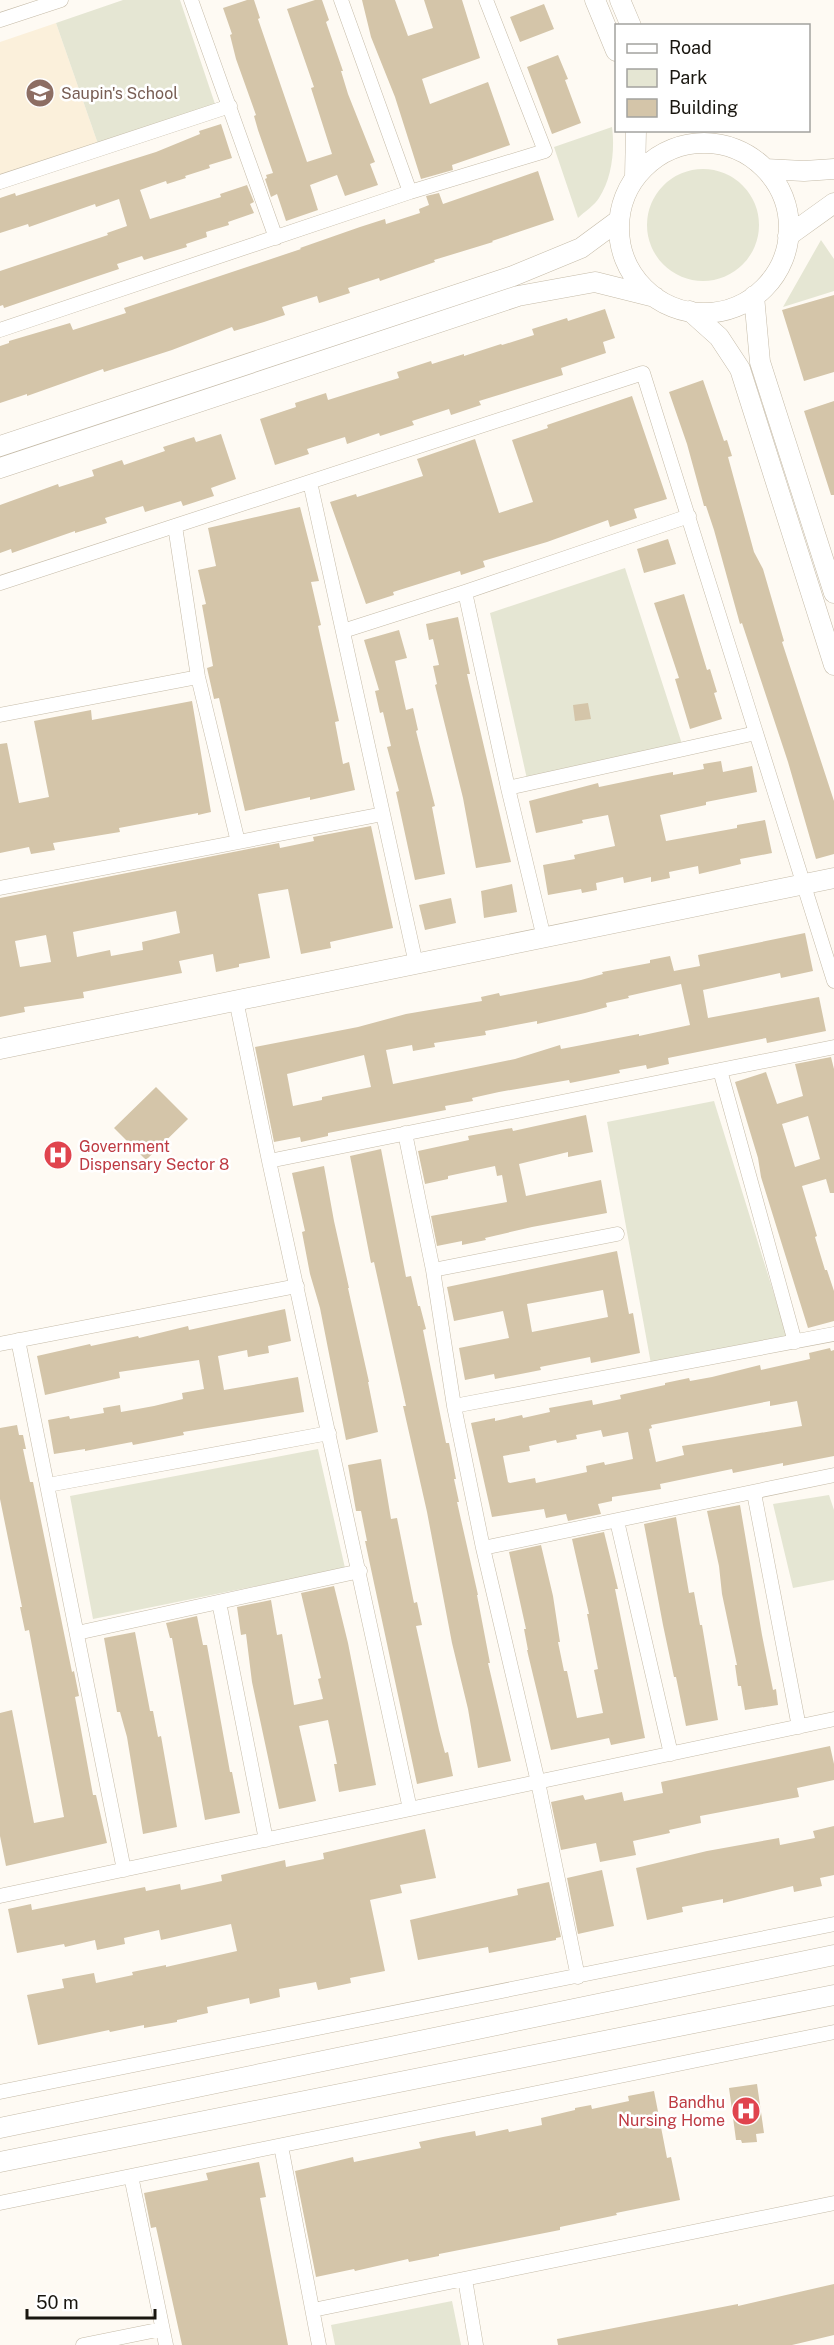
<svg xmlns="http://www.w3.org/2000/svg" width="834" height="2345" font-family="'Public Sans',sans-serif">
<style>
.education{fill:#fbf0db}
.green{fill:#e5e6d3}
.building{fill:#d4c5a9;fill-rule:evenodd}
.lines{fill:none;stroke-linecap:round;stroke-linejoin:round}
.street-casing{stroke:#c5bba8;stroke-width:15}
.secondary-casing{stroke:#c5bba8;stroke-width:21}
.street{stroke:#fff;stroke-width:14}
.secondary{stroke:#fff;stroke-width:20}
.labels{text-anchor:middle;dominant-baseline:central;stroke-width:5;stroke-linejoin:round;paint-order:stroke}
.education-label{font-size:16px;fill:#785e54;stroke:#fff;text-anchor:start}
.health-label{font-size:16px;fill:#be3a42;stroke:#fff;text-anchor:start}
</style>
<rect width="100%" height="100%" fill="#fefaf3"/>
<path class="education" d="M56,23L98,144L0,178V42Z"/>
<path class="green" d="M123,0H180L215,104L98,144L56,23Z
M612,127C615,149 612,179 599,198C595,205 584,212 578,218L554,147Z
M647 225a56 56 0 1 1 112 0a56 56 0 1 1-112 0Z
M821,240L834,259V291L783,307Z
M625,568L682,744L527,779L490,613Z
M714,1101L787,1336L651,1364L607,1122Z
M318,1449L345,1568L93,1619L70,1496Z
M829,1495L834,1510V1580L793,1588L773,1504Z
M452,2301L461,2345H335L331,2325Z"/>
<path class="building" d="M247,0H254L260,18L258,19L307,162L332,154L311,88L314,87L287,9L315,0H322L329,20L326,22L343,71H341L348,94L375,162L370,164L378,185L345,196L337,175L310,185L318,210L286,221L277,194L271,197L265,179L267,178L266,175L273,173L258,130L254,116L256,115L236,59L230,35L232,34L223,8Z
M362,0H395L408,36L433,28L424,0H462L480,58L422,79L430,104L488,82L510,145L452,165L453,170L421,179L395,97L371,37Z
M544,4L554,29L520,42L510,17Z
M558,55L568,79L565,80L581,123L552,134L527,67Z
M221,124L232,158L209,165L210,168L185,176L186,178L167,184L166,181L140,190L150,219L221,197L220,194L247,185L254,202L250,204L254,213L228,222L229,225L206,232L207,237L186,244L187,247L144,260L142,256L117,264L119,269L95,277L4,308L3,305L0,306V271L108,235L107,233L127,226L119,199L96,207L95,204L29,227L28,224L0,233V198L15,193L16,196L156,152L200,134L199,131Z
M538,171L554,220L492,241L493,242L434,260L435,262L403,273L380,281L379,278L348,288L350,293L319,303L317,296L282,307L285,315L264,322L234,331L232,327L172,350L104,372L103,369L27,396V394L0,403V346L9,343V341L70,323L73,330L126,313L124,308L301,249L300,248L360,227L385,219L386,224L420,213L419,209L429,205L426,196L439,193L443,204Z
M834,295V372L804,381L782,310Z
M605,309L615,338L603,342L606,353L561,368L563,375L479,401L481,405L451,415L449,409L412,421L414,425L380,436L379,433L347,444L345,437L307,449L309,454L275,465L260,419L296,407L295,403L326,393L328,400L363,389L399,378L397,372L431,361L432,364L464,354V356L501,344L502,345L534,335L532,329L567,318L568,321Z
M703,380L724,441L727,440L732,456L728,457L754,552L763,569L784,641L782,642L834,801V854L816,859L788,762L742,623L740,624L714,530L706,506H704L687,444L669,392Z
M632,396L667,499L634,509L637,518L610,527L608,520L547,542L483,561L485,567L461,575L460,571L393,592L394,595L366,604L330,502L356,494L357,497L423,476L417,459L475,439L499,513L533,502L512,440L548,428L547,425Z
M834,401V495H831L804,411Z
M221,434L236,479L211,488L214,496L183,506L181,501L145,512L143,506L105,518L107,523L75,533V531L12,553L11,549L0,553V505L58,484L59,487L94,476L92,470L122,460L124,465L165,451L163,447L194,437L196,442Z
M300,507L319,581L311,582L321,625L318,626L339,721L335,722L343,764L349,762L355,790L310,800V797L245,811L219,698L214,699L207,668L213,666L202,605L206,604L198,570L216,566L208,528Z
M668,539L676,564L644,573L637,549Z
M684,594L707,670L710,669L717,692L714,693L722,719L690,729L675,679L679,678L654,603Z
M458,617L470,674H467L511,862L476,868L463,798L435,685L437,684L433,666L439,665L433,639L429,640L426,624Z
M399,630L407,658L395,661L406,710L413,708L418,730L416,731L435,806L432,807L445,874L415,880L396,792L399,791L387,747L391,746L383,712L380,713L375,691L379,690L364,640Z
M192,701L211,812L198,815V813L119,828L120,832L53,843L55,850L31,854L29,847L0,853V744L7,743L19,803L49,797L34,721L91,710L92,720Z
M588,703L591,719L575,721L573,705Z
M721,761L723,772L752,766L757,792L706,802V805L660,815L666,841L737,828V825L765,820L772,853L740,859L741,864L699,874L698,866L669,872L670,878L651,882V877L624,883L623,877L596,883L597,890L582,893L581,889L548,895L543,865L575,859L574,855L615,846L608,815L582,820L583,823L536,833L529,801L598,783L599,787L652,776L673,772V775L704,769L703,764Z
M371,826L393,928L330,942L331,948L301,954L288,889L258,894L270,958L239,964V967L216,972L213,954L179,961L182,973L83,992L84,998L24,1007L25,1012L0,1017V898L279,843L280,848L314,841L313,837ZM176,911L180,933L142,942L143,950L111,956L110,950L77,957L73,932ZM46,935L51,962L20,967L15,941Z
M512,884L517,912L484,918L481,891Z
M451,898L456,923L425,930L419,905Z
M805,933L813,971L781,978L780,973L703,990L708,1018L819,997L826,1031L767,1043L766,1038L668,1058L669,1064L647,1069L646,1065L619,1070L620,1073L570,1083L569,1080L499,1092L472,1098L473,1101L445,1106L446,1110L328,1133V1136L301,1142L300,1137L274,1142L255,1047L358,1027L406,1014L482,1001L481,997L499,993L500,996L581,980L603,974L602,972L650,963V960L670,956L674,971L700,966L698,955ZM681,984L690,1025L639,1036V1034L561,1049L560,1045L515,1059L393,1084L386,1050L412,1045L413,1051L435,1047L434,1043L486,1035L485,1031L537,1021V1024L585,1013L607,1007L606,1003L629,998L628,996ZM364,1055L371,1087L322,1097V1100L293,1106L287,1074Z
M831,1057L834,1069V1193H830L826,1179L802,1186L817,1236L815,1237L825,1270H827L834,1291V1321L808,1328L761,1177L758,1158L735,1082L766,1072L777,1104L803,1096L795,1064ZM808,1116L820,1159L795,1167L782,1124Z
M156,1087L188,1119L146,1160L114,1128Z
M586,1115L593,1152L568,1157V1152L519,1164L526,1196L601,1180L607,1213L532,1227L485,1238L486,1240L462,1245V1241L437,1246L431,1216L507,1202L502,1175L497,1176L495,1166L448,1176V1179L425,1184L418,1151L469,1140L468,1136L512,1128L513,1131Z
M381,1149L406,1277L411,1276L418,1306H420L426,1329L423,1330L446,1443H449L456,1479H454L459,1502H457L478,1595H477L490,1663H488L511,1761L478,1768L468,1709L452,1643L427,1512L403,1406H406L374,1262L371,1263L350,1156Z
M324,1166L334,1221L349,1288H348L369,1382H368L378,1432L346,1440L320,1308L310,1274L302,1232L305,1231L292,1173Z
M617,1251L629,1314L633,1313L640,1353L591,1363L590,1357L540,1367L541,1370L495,1379L494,1374L465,1380L459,1348L509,1338L503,1311L454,1321L447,1287ZM603,1290L608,1317L532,1332L527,1304Z
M285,1309L291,1341L268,1346L269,1353L248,1357L247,1350L218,1356L224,1390L298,1377L304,1412L183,1432L184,1435L133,1445L132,1442L85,1451V1449L54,1454L48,1420L69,1416L70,1419L104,1413L103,1408L120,1405L121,1412L154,1406L183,1399L182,1393L204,1389L199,1360L119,1372L120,1378L45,1395L37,1356L90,1344L91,1346L138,1336L139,1338L188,1326L189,1330Z
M830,1348L831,1351L834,1350V1456L783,1466V1463L733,1473L732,1469L660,1484L661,1489L612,1497V1501L598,1504L601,1514L568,1521L566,1514L546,1518L544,1509L492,1517L471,1423L495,1418V1421L522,1415L523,1418L550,1412L549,1408L592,1400L593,1405L621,1399L620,1395L665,1385V1383L689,1378L690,1381L712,1377L760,1365L761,1370L810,1359L809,1353ZM770,1401V1406L797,1401L802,1426L682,1446L684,1455L656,1462L649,1429L652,1428L651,1425ZM601,1430L603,1437L628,1432L633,1459L605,1465L604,1462L586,1466L587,1472L536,1483L535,1478L510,1483L508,1482L503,1456L530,1451L529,1446L556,1440L557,1443L577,1439L576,1435Z
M17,1425L19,1435H23L26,1449H23L30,1482H33L72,1672L74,1671L79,1696L75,1697L93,1795H96L107,1843L6,1866L0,1836V1713L12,1710L34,1823L64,1817L29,1630L25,1631L20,1607H22L0,1499V1428Z
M381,1459L391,1519L397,1518L414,1603L417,1602L422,1625L416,1626L439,1730L445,1753L448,1752L453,1776L417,1784L365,1541H367L361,1511H356L348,1465Z
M740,1505L762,1635L773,1690L776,1689L778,1705L745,1710L741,1686H738L735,1665H737L722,1594L719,1566L707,1511Z
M676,1517L689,1593L694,1592L700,1625H702L718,1720L686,1726L676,1677H674L663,1625L644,1524Z
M604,1532L618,1589H615L645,1738L611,1745L609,1738L551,1750L527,1650H528L524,1629H526L509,1552L541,1545L553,1596L560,1642H558L564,1671H567L577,1718L603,1713L594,1670L598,1669L587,1614H589L572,1539Z
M334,1586L348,1643L376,1785L339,1792L334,1764H337L328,1720L299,1726L316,1801L279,1809L252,1682L246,1634L241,1635L237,1607L271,1600L277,1635L282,1634L294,1705L323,1699L318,1679L321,1678L301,1593Z
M197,1616L203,1645H207L230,1772H232L240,1813L205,1820L172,1638H170L166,1623Z
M135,1632L150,1711H153L158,1737L161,1736L177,1827L143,1834L127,1737L120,1712H117L104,1638Z
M830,1746L834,1764V1780L797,1788L799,1797L700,1816L701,1823L669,1830L670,1833L633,1841L636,1855L600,1862L596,1843L561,1850L551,1802L583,1795L585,1800L622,1792L624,1801L663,1793L661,1782Z
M834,1826V1875L820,1878L822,1886L794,1892L793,1886L723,1903V1899L682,1907L683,1912L647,1920L636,1868L707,1851L779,1838L780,1845L815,1838L813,1831Z
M425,1829L436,1878L400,1885L402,1893L370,1900L385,1971L350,1978L351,1983L318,1990L316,1982L279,1989L280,1997L250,2004L249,1998L207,2007L208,2013L177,2020V2022L144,2028V2025L110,2032L109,2030L38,2045L27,1995L64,1988L62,1979L94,1973L96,1983L133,1975L132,1972L166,1965V1967L237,1951L231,1924L161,1940L159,1930L124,1938L125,1944L97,1950L95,1940L65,1947L64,1944L17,1953L8,1909L31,1904L32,1910L145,1887L146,1891L180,1884L181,1890L222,1881L221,1875L285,1860L286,1867L324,1859L323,1853Z
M602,1870L614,1926L578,1934L567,1878Z
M549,1882L561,1937L556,1938V1940L489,1953L488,1947L418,1960L410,1920L518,1895L517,1889Z
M757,2084L764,2133L756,2134L757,2142L742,2143L741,2140H736L729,2088Z
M654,2091L667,2158L671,2157L680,2200L616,2213L617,2215L560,2227V2230L439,2254V2256L409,2262L408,2259L355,2271L354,2269L316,2277L295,2171L353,2157L354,2162L421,2148L419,2142L443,2137L475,2131L476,2136L508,2129L509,2132L542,2125L541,2118L575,2110V2108L591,2105L592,2109L629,2101L628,2096Z
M259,2162L266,2197L260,2198L288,2345H182L156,2227L151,2228L144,2193L208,2180L206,2173Z
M834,2284V2335L809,2341L792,2345H558L557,2339L738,2304V2306Z"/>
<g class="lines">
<g class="street-casing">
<path id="street" d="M191,0L276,238
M341,0L410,192
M0,20L61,0
M0,182L230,106
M0,330L410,192L545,151L486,0
M310,482L416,964
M175,526L198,677L238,842
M0,583L643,373L834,981
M465,592L508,788L544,938
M343,631L465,592L689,516
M0,715L198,677
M508,788L756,733
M0,888L383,814
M236,1000L269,1161L410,1809
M720,1070L795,1342
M405,1133L433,1270L454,1406L483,1548L538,1782L578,1977
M269,1161L834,1047
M433,1270L617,1234
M18,1340L124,1870
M0,1344L297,1286
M454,1406L834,1334
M48,1485L329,1433
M754,1493L799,1727
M617,1521L671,1754
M483,1548L834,1475
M219,1602L266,1840
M77,1633L360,1571
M0,1896L834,1719
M0,2092L834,1924
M281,2146L319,2345
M131,2176L166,2345
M0,2203L834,2032
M465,2279L476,2345
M313,2310L834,2203
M83,2345L162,2329"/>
</g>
<g class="secondary-casing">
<path id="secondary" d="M595,0L616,51
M620,0L631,26
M619 228a85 85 0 1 1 170 0a85 85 0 1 1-170 0Z
M765,169L804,171L834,169
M635,177L636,130
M788,236L834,203
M754,296L760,362L834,593
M690,311L719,337L740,369L834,665
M0,446L513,276L581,248L619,220
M0,468L518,296L595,282L655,297
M0,1049L834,878
M0,2128L834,1955
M0,2162L834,1995"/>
</g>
<use href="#street" class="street"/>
<use href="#secondary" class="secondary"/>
</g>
<defs>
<g id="school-disc" transform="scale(1.5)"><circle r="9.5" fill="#8d6e63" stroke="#fff"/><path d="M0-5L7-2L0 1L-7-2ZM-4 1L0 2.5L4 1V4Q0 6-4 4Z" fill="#fff"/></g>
<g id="hospital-disc" transform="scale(1.5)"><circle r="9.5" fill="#e0444e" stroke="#fff"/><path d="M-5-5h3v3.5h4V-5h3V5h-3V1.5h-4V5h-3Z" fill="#fff"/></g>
</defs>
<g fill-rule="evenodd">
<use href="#school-disc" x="40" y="93"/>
<use href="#hospital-disc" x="58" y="1155"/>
<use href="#hospital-disc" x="746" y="2111"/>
</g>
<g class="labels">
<g class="education-label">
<text x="61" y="93">Saupin's School</text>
</g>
<g class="health-label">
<text x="79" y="1146">Government<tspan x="79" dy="18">Dispensary Sector 8</tspan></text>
<text x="725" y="2102" text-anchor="end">Bandhu<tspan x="725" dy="18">Nursing Home</tspan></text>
</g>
</g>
<rect x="615" y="24" width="195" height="108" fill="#ffffff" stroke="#a3a29f" stroke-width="1.5"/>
<rect x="627" y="44" width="30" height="9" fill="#ffffff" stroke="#a3a29f" stroke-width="1.5"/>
<text x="669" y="54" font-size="18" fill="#19160f">Road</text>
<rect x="627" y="69" width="30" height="18" fill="#e5e6d3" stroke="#a3a29f" stroke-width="1.5"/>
<text x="669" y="84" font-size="18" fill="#19160f">Park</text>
<rect x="627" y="99" width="30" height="18" fill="#d4c5a9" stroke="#a3a29f" stroke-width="1.5"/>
<text x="669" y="114" font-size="18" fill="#19160f">Building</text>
<path d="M27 2309v9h128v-9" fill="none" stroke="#19160f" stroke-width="3"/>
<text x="36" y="2309" font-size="18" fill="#19160f" stroke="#ffffff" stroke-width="4.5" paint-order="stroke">50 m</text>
</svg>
